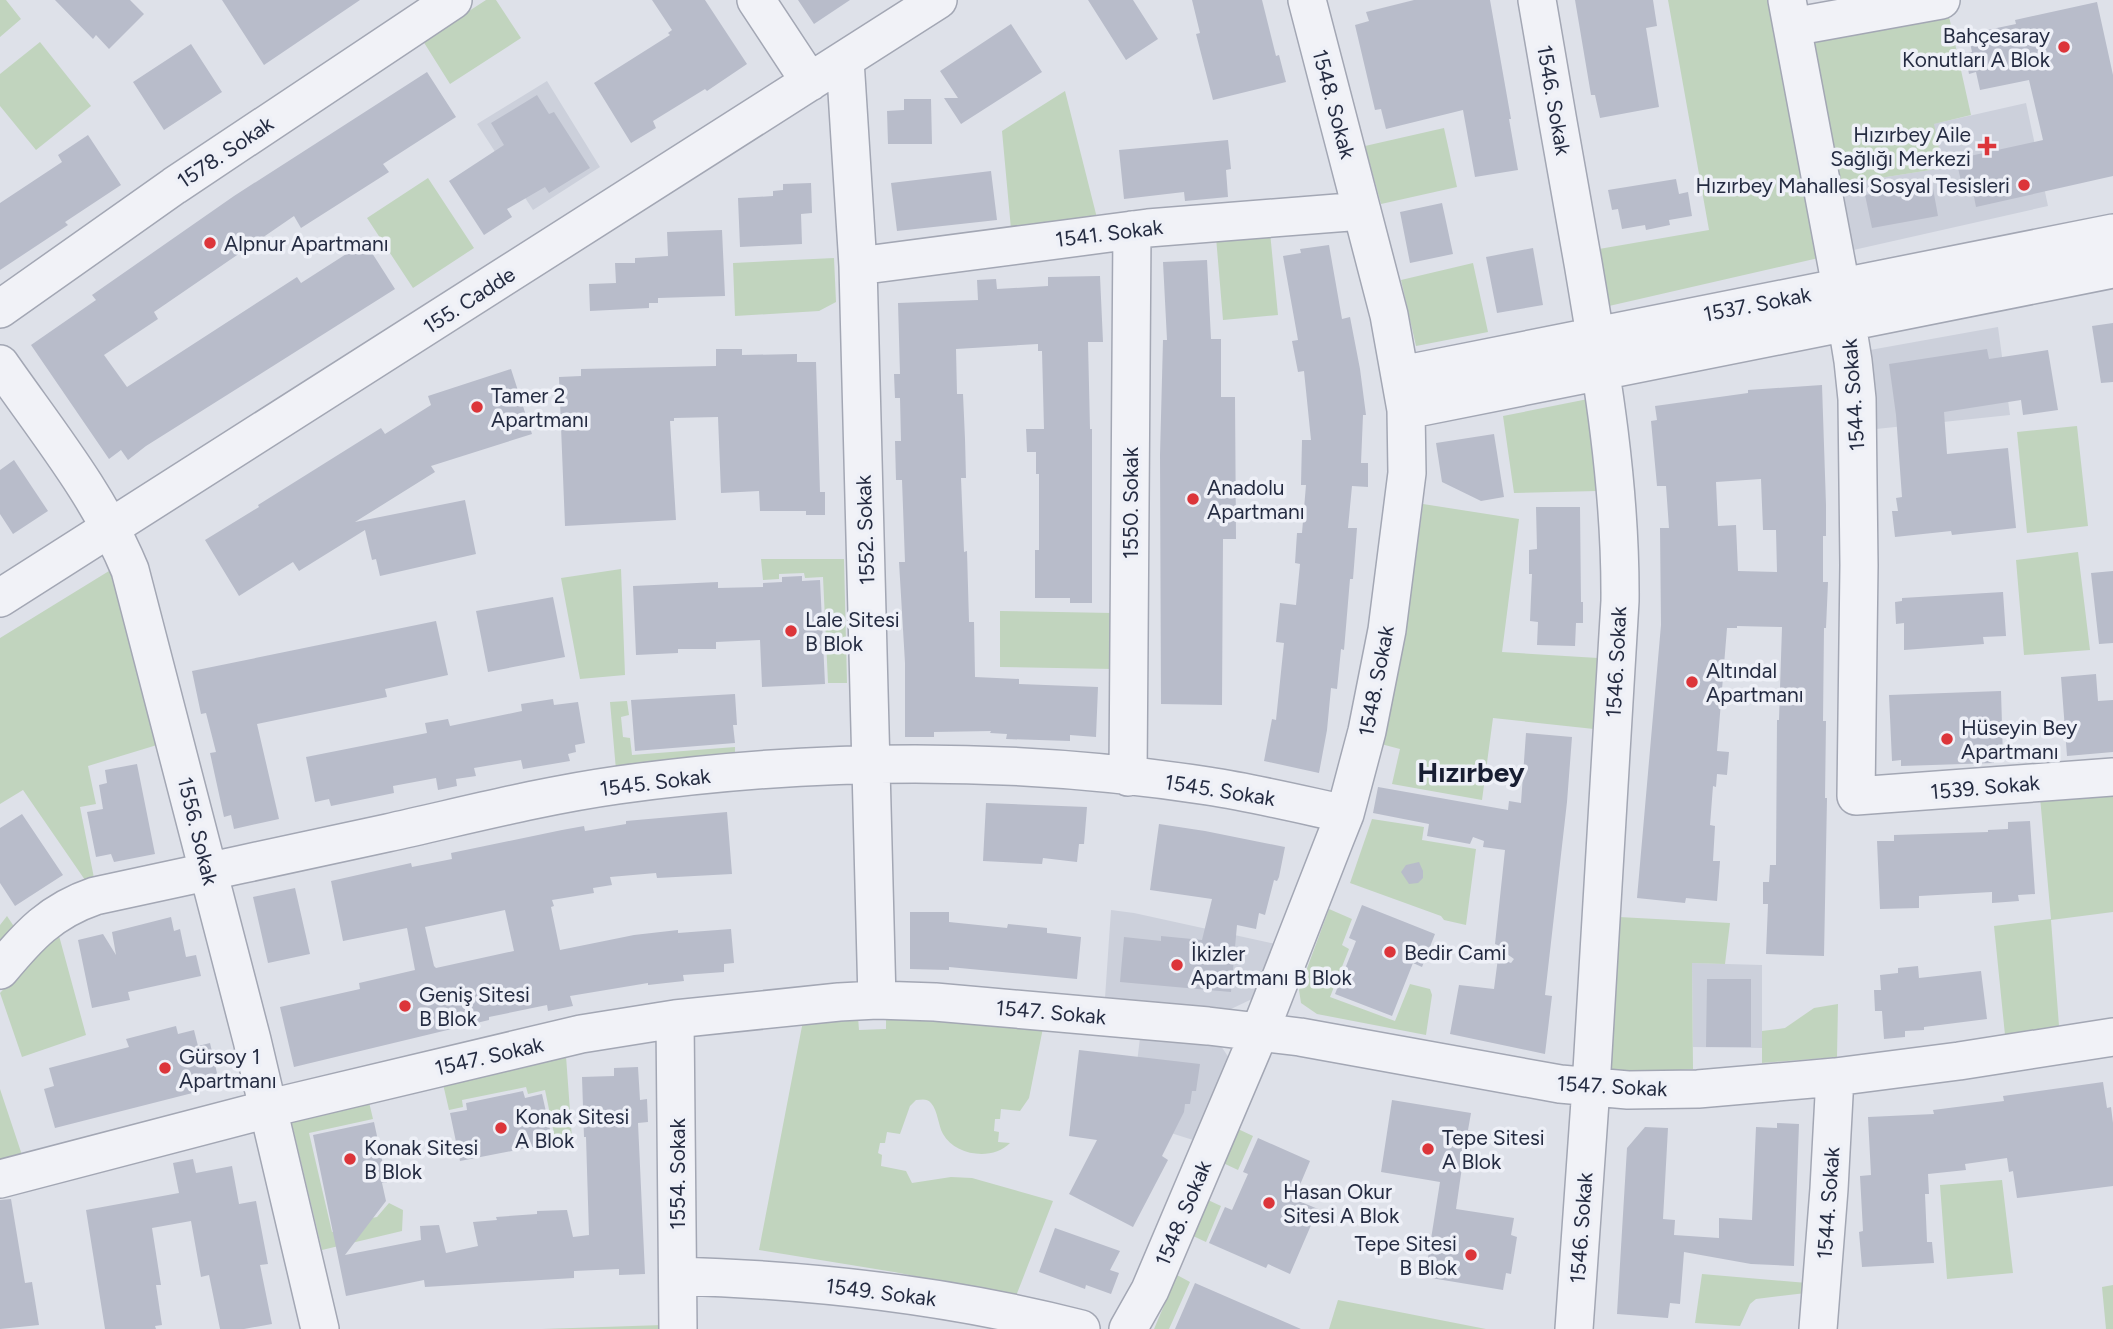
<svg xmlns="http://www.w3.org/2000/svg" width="2113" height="1329" font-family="Figtree,sans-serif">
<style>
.built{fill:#ccd0db}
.green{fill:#c1d4be}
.building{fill:#b8bcca;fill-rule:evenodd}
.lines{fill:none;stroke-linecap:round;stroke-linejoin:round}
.minor-casing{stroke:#a3a7b4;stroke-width:40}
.minor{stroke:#f1f2f7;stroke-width:37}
.poi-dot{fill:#dc353a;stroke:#eef0f7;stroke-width:2.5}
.labels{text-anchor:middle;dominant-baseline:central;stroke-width:7;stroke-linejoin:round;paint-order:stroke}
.poi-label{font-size:21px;fill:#252c42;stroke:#eef0f7;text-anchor:start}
.street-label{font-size:21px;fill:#252c42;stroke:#eef0f7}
.district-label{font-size:28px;font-weight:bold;fill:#181e32;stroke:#eef0f7}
</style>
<rect width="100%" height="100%" fill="#dee1e9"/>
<path class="built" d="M547,81L600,167L533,210L477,124Z
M2026,103L2048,206L1849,251L1836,185L1943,168L1933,124Z
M1998,327L2010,415L1876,429L1870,350Z
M1111,910L1134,913L1276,944L1252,999L1231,1009L1105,998Z
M1692,963L1762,965V1048L1693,1047Z
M1140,1038L1221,1046L1229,1058L1193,1140L1130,1120Z"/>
<path class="green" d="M0,0H6L21,19L0,37Z
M486,0H496L521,38L450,84L423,41Z
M1668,0H1774L1823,257L1609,306L1599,249L1709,230Z
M1948,12L1971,115L1934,124L1943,168L1836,185L1812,38Z
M40,42L91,106L36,150L0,106V74Z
M1065,91L1097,218L1011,229L1002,131Z
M1444,128L1457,187L1381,204L1365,146Z
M428,178L474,248L413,288L367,218Z
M1270,232L1278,315L1223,320L1216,237Z
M834,258L836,302L819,311L735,316L733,263Z
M1473,263L1488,332L1416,346L1401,280Z
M1588,399L1597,491L1514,493L1503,416Z
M2077,426L2088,526L2027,533L2017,432Z
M1423,504L1519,519L1502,652L1598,658L1594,729L1493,718L1482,800L1392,784L1400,749L1381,744L1415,564Z
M2078,552L2090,650L2024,655L2016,560Z
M761,559H844L847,683H828L823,577L805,578L804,573L779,574V579L763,580Z
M621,569L625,675L580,679L561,578Z
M109,571L114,576L157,745L88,766L96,804L80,807L94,878L85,880L23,790L0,804V638Z
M1000,611L1113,613V669L1000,667Z
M627,701L629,715L621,717L623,737L630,738L632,755L735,747V757L616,770L610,702Z
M2113,791V912L2051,920L2059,1026L2005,1035L1994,926L2051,919L2040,797Z
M1372,819L1424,827L1422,840L1476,849L1466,925L1444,920L1441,916L1350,883Z
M1329,909L1352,919L1342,945L1349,949L1330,997L1395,1021L1410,984L1430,989L1432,995L1426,1035L1317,1014L1301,1003L1299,990Z
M7,916L15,928L0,946V925Z
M1619,917L1730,923L1725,964L1692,963L1693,1069L1646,1072L1610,1069Z
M58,932L86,1035L22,1057L0,993Z
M1838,1004L1837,1057L1762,1063V1031L1785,1028L1814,1008Z
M858,1017L859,1030L886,1029V1017L1043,1028L1029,1098L1020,1111L1001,1109L1000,1119H995L994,1131L999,1132L998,1142L1010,1143C993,1161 955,1156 943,1134C938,1125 938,1111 931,1103C927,1098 921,1100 916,1100L910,1106L900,1134L887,1132L885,1143H880L878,1153L882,1155L881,1166L906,1171L912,1183L951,1177L972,1178L1053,1201L1016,1296L894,1272L759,1250L803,1021Z
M566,1056L572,1139L556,1143L545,1090L528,1094L526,1087L462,1100L463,1107L449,1110L443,1084Z
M0,1089L22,1155L0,1161Z
M369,1102L373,1119L309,1133L332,1232L363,1226L362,1220L377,1217L389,1203L403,1210L402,1231L322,1250L291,1120Z
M1238,1129L1253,1136L1238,1170L1223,1163Z
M2002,1180L2013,1273L1947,1279L1940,1185Z
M1208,1200L1221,1206L1206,1242L1193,1236Z
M1702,1274L1807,1283L1806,1293L1756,1299L1750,1304L1740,1326L1695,1323Z
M1177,1275L1190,1282L1169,1329H1154Z
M2113,1285V1329H2106L2102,1287Z
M1338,1300L1486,1329H1329Z
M663,1325V1329H542Z"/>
<path class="building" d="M55,0H130L144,14L109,49L96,35L93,39Z
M222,0H360L264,65Z
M652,0H705L747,64L707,91L705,89L653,121L656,128L631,143L594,83L670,35L668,33L672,30Z
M798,0H850L814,24Z
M1088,0H1133L1158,39L1126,60Z
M1192,0H1262L1276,56L1279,55L1286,82L1213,100L1196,34L1200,33Z
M1414,0H1490L1511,119H1509L1518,170L1475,177L1463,110L1386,129L1381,109L1375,110L1355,25L1369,21L1366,12Z
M1575,0H1653L1657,26L1646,28L1659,107L1600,118L1595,95H1591Z
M2097,2L2113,75V176L1976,207L1972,187L1963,190L1956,159L2043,140L2029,80L1980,90L1976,72L1969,74L1965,53L1972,52L1968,34L2016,24L2015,20Z
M1011,24L1042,72L961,124L944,98H958L940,71Z
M191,44L222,92L164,130L133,82Z
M427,72L456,117L383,164L389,172L301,228L294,216L154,312L158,319L104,355L127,387L297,277L301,283L365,242L395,289L146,446L128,460L121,450L109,459L31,345L96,300L92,295L234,196Z
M537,95L549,114L554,112L590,168L549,193L545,187L507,209L512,217L484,235L449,181L504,145L491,123Z
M904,99H931L932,144H888L887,111L904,110Z
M88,135L121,185L65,222L68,225L0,270V203L62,162L58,155Z
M1228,140L1231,169L1226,170L1228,197L1185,201L1184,192L1124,199L1119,150Z
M991,171L997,220L897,231L891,183Z
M1676,179L1679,194L1688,192L1692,216L1669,220L1670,225L1646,230L1645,225L1622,229L1618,209L1612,210L1608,190Z
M811,183L812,213L801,214L802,244L740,247L738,198L773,196V191L783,190V184Z
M1932,183L1938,216L1872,228L1865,195Z
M1442,203L1453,254L1410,263L1400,212Z
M722,230L725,296L658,298V303H649V308L590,311L589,284L616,283L615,263H635V258L668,256L667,232Z
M1329,245L1342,319L1350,317L1360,369L1366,415H1363L1361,463H1368V487L1352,486L1348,528H1357L1353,579H1350L1344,650L1341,649L1337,689L1331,688L1327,730L1319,773L1264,761L1272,719L1276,720L1284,643L1276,642L1280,603L1296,605L1300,564L1295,563L1297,533H1302L1306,485H1301L1302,440H1311L1304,371L1298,372L1292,341L1298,340L1283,256L1301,253L1300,249Z
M1533,248L1543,305L1497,313L1486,257Z
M1207,260L1211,339H1221V397H1235L1236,539H1223L1222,705L1161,704L1160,455L1163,340H1167L1163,262Z
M1100,276L1103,342H1088L1090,429H1092V603H1070V598H1035V550H1039V474H1036V452H1027L1026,429H1044L1042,351H1038V344L956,349L957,394H963L965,439L966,478H961L964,552L967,551L969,622H974L975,677L1019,679V684L1098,687L1096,737L1070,735V741L1006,739L1007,734L990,733L991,731L934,732V737H905V663L899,562H905L902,480H896L895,441H901L900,398H895L894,374H900L898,303L978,300L977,280L996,279L997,289L1048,286V277Z
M2113,323V382L2101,383L2092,326Z
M716,349H742V355L797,354V362H816L820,492H825V515H806V511H760L759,491L721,493L718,417L674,418V421H670L676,520L565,526L559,377L581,376V369L716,366Z
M1987,349L1989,359L2048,350L2058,410L2023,415L2021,400L1944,412L1947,454L2008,448L2016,528L1952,535L1951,531L1895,537L1892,511H1898L1896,498L1902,497L1896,415L1889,364Z
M511,369L532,434L431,466L435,472L355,522L465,500L476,554L380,576L376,559L372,560L365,530L299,571L293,562L239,596L205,540L259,507L258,505L381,428L385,434L431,405L428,396Z
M1822,385L1826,505V536H1823V582H1828L1826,628H1824L1823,721H1826L1825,798H1827L1824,956L1766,954L1768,904H1763V882H1769L1770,865H1776L1777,720H1779L1782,627L1737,626V628H1727L1717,751L1729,752L1727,775L1717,774L1716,787L1713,786L1710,825L1715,826L1713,861H1720L1717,901L1686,898L1685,903L1637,898L1661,625L1660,528H1669L1666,486H1657L1651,421L1657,420L1655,406L1748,393V390ZM1761,479L1763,530H1776L1777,572L1738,571L1736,525L1718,526L1716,482Z
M1494,434L1504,497L1481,501L1442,482L1436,443Z
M14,460L48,511L13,534L0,514V470Z
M1536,507H1580L1581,602H1583V623H1576L1575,646L1537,645L1538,622L1530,621L1532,574H1529V550L1537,549Z
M2113,571V643L2099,644L2091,573Z
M802,576V581L820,580L825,684L762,687L760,640L716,642V649H678V653L636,655L633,586L718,582V588L763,587V583L782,582V577Z
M2003,592L2006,636L1983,637L1984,644L1904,650V623L1896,624L1895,602L1902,601V598Z
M553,597L565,657L488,672L476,611Z
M436,621L448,675L385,689L387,697L257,724L279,819L234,829L231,815L224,817L210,753L216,752L206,713L201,714L192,671Z
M2096,674L2098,701L2113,700V752L2067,756L2061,677Z
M2001,691L2003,759L1994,760V763L1901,766V760L1892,761L1889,695Z
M735,694L737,725H733L735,743L635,751L631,700Z
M553,699L554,705L578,702L585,743L575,745L576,752L568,754L570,761L523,769L521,760L474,768L476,776L456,779L457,786L438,790L436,778L393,786L394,793L331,806L329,799L315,802L306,757L427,733L425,723L448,719L450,726L522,711L521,704Z
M1526,733L1572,737L1567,802L1545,995L1552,996L1545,1054L1450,1034L1459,985L1494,989L1498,958L1511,963L1514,959L1500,949V946L1495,944L1505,850L1483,847L1484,841L1473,837L1470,844L1427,836L1429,824L1373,813L1378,787L1508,810L1509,801L1521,803Z
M137,764L155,854L114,862L111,854L96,857L87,812L103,809L99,785L107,783L105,770Z
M986,803L1087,807L1084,844H1079L1077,862L1043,858L1042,864L983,861Z
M727,812L732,874L657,878L656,873L610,877L612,885L593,888L594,893L552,900L554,906L551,907L560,950L634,935L678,930V933L731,929L734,963L724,964V972L683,975L684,981L648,985V983L570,996L573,1006L548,1011L547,1005L489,1017V1020L294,1067L280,1007L360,989L359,983L415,970L407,928L343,941L331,881L411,863L412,867L452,859L451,853L562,830L584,826L585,831L626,824V821ZM505,910L514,951L436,968L434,966L425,927Z
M22,814L63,875L15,906L0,883V828Z
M2030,821L2035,894L2018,895L2019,901L1992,903V892L1919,896V908L1880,909L1877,841H1894V835L1988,832V830L2008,829V822Z
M1159,824L1205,831L1285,847L1279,877L1277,881L1274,880L1265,915L1259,913L1256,929L1237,925L1231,992L1120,982L1124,937L1161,941V936L1202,940L1212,899L1150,890Z
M1419,862L1423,871V878L1418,883L1409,884L1401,872L1406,865Z
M295,888L310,954L268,963L253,897Z
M1362,905L1435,934L1422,967L1413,963L1392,1016L1335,994L1356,941L1349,938Z
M910,912H949V922L1007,928L1008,924L1047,928V933L1081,937L1077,979L949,967V970L910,969Z
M171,917L174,931L180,929L186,957L196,955L201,976L128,992L130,1000L92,1008L78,940L103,934L116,955L112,932Z
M1918,966L1919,978L1981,971L1987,1019L1924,1027V1030L1905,1031V1037L1884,1039L1882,1011H1875L1874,990H1881L1880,975L1898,973V968Z
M1707,979H1751V1047H1706Z
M176,1026L178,1034L194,1030L198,1046L210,1043L220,1086L55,1128L44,1089L54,1086L49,1068L129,1047L126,1039Z
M1079,1050L1200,1064L1196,1091H1192L1190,1104H1185L1184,1112L1162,1156L1168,1160L1133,1227L1069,1194L1097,1140L1069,1136Z
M638,1067L640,1100L647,1099L648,1122L638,1123L645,1274L619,1275V1269L574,1271V1278L425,1287L424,1280L346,1296L313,1135L374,1122L387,1183H382L386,1201L345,1255L421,1240L420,1226L439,1225L446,1253L478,1246L473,1222L497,1220L496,1217L537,1214V1211L567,1210L573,1237L589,1235L586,1137H584L582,1077L614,1076V1068Z
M2103,1082L2107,1108L2111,1107L2113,1123V1186L2017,1198L2013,1171L2009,1172L2007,1158L1965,1164L1966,1170L1928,1174L1929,1194H1925L1927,1242H1932L1934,1263L1862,1267L1859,1232L1863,1231L1860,1176L1871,1175L1868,1117L1934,1114L1933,1110L2004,1101L2003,1096Z
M523,1091L525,1098L542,1094L553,1143L460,1161L450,1113L467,1110L466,1103Z
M1392,1100L1471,1113L1468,1130L1474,1131L1468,1168L1462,1167L1456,1209L1514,1218L1511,1235L1517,1237L1511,1274L1506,1273L1503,1290L1425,1277L1440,1182L1381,1172Z
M1777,1123L1799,1124L1794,1266L1751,1264L1684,1252L1680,1304L1670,1303L1668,1318L1617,1314L1627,1148L1645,1127L1668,1128L1663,1219L1675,1220L1674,1235L1719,1238V1218L1752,1220L1756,1127L1777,1128Z
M1258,1138L1310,1161L1294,1199L1318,1209L1290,1274L1268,1264L1266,1268L1209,1243L1225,1207L1232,1210L1248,1174L1243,1172Z
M193,1159L196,1173L232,1166L239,1204L256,1201L268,1264L260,1265L272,1324L244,1329H220L209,1275L201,1277L191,1221L152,1228L161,1285H156L162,1325L155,1326L156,1329H105L86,1210L179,1193L173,1163Z
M11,1199L25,1283L32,1282L39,1325L0,1329V1200Z
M1055,1228L1120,1251L1110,1270L1119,1273L1111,1294L1086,1285L1085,1289L1039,1272Z
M1195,1283L1301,1329H1175Z"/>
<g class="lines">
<g class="minor-casing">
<path id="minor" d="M756,0L810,82
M1537,0C1552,88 1567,175 1583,263C1602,375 1621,486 1620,601L1591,1087L1574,1329
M1787,0L1841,287L1853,361L1857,399L1859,565L1856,796L2113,777
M1792,27L1941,0
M845,60L858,266L877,1000
M858,266L1148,228L1362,211
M0,309L174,186L453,0
M0,364C46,430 99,495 130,570L252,1040L320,1329
M1401,375L2113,233
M1406,410L2113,269
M0,598L938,0
M1128,777L1132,230
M0,970C29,935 51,911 95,896C192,875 290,854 387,833C464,816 540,796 618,785C812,758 1013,756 1208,786C1254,793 1299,804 1345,814
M675,1019L678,1329
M0,1179L287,1104L581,1034L675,1019L839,1002L877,1000L935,1002L1208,1026L1300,1037L1560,1084L1628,1090L1698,1089L1835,1077L1959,1061L2113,1037
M678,1276C814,1280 949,1295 1081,1329
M1128,1329L1150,1290L1260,1031L1335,839L1345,814L1367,731L1387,630L1407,473L1406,410L1389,315L1307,0
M1818,1329L1829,1189L1835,1077"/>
</g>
<use href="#minor" class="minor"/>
</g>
<g class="poi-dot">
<circle cx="2064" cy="47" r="7"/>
<path d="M1983.5 135.5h7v7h7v7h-7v7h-7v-7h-7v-7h7z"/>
<circle cx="2024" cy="185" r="7"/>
<circle cx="210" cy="243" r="7"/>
<circle cx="477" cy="407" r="7"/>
<circle cx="1193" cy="499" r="7"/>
<circle cx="791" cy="631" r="7"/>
<circle cx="1692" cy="682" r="7"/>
<circle cx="1947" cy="739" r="7"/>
<circle cx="1390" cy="952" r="7"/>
<circle cx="1177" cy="965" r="7"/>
<circle cx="405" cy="1006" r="7"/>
<circle cx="165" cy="1068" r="7"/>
<circle cx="501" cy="1128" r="7"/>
<circle cx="1428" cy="1149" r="7"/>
<circle cx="350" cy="1159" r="7"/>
<circle cx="1269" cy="1203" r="7"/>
<circle cx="1471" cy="1255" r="7"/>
</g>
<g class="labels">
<g class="poi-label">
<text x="2050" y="35" text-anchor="end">Bahçesaray<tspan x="2050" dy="24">Konutları A Blok</tspan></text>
<text x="1971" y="134" text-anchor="end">Hızırbey Aile<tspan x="1971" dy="24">Sağlığı Merkezi</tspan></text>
<text x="2010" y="185" text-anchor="end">Hızırbey Mahallesi Sosyal Tesisleri</text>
<text x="224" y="243">Alpnur Apartmanı</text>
<text x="491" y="395">Tamer 2<tspan x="491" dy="24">Apartmanı</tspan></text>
<text x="1207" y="487">Anadolu<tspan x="1207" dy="24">Apartmanı</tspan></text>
<text x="805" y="619">Lale Sitesi<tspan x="805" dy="24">B Blok</tspan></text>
<text x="1706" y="670">Altındal<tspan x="1706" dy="24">Apartmanı</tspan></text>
<text x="1961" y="727">Hüseyin Bey<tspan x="1961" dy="24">Apartmanı</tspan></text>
<text x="1404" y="952">Bedir Cami</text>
<text x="1191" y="953">İkizler<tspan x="1191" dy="24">Apartmanı B Blok</tspan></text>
<text x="419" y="994">Geniş Sitesi<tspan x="419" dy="24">B Blok</tspan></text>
<text x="179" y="1056">Gürsoy 1<tspan x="179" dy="24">Apartmanı</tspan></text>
<text x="515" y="1116">Konak Sitesi<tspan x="515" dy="24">A Blok</tspan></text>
<text x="1442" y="1137">Tepe Sitesi<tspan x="1442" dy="24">A Blok</tspan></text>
<text x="364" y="1147">Konak Sitesi<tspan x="364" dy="24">B Blok</tspan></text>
<text x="1283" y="1191">Hasan Okur<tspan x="1283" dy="24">Sitesi A Blok</tspan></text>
<text x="1457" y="1243" text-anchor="end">Tepe Sitesi<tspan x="1457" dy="24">B Blok</tspan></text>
</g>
<g class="street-label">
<text transform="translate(1554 100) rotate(80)">1546. Sokak</text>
<text transform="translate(1334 104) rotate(75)">1548. Sokak</text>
<text transform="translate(225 152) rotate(-34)">1578. Sokak</text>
<text transform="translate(1109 233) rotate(-7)">1541. Sokak</text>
<text transform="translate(469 300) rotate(-33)">155. Cadde</text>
<text transform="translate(1757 304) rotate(-11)">1537. Sokak</text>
<text transform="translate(1853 395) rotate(-94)">1544. Sokak</text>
<text transform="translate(1130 503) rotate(-90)">1550. Sokak</text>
<text transform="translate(865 530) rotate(-92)">1552. Sokak</text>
<text transform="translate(1616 662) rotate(-87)">1546. Sokak</text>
<text transform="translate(1376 681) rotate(-79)">1548. Sokak</text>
<text transform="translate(655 782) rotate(-7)">1545. Sokak</text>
<text transform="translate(1985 787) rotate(-5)">1539. Sokak</text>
<text transform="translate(1220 790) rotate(9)">1545. Sokak</text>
<text transform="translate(198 831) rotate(76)">1556. Sokak</text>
<text transform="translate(1051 1012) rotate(5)">1547. Sokak</text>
<text transform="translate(489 1056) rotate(-13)">1547. Sokak</text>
<text transform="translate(1612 1086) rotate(3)">1547. Sokak</text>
<text transform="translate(677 1174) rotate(-90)">1554. Sokak</text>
<text transform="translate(1828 1203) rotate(-86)">1544. Sokak</text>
<text transform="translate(1183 1213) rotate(-67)">1548. Sokak</text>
<text transform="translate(1581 1228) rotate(-86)">1546. Sokak</text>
<text transform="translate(881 1292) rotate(7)">1549. Sokak</text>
</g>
<g class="district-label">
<text x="1471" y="772">Hızırbey</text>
</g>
</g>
</svg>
